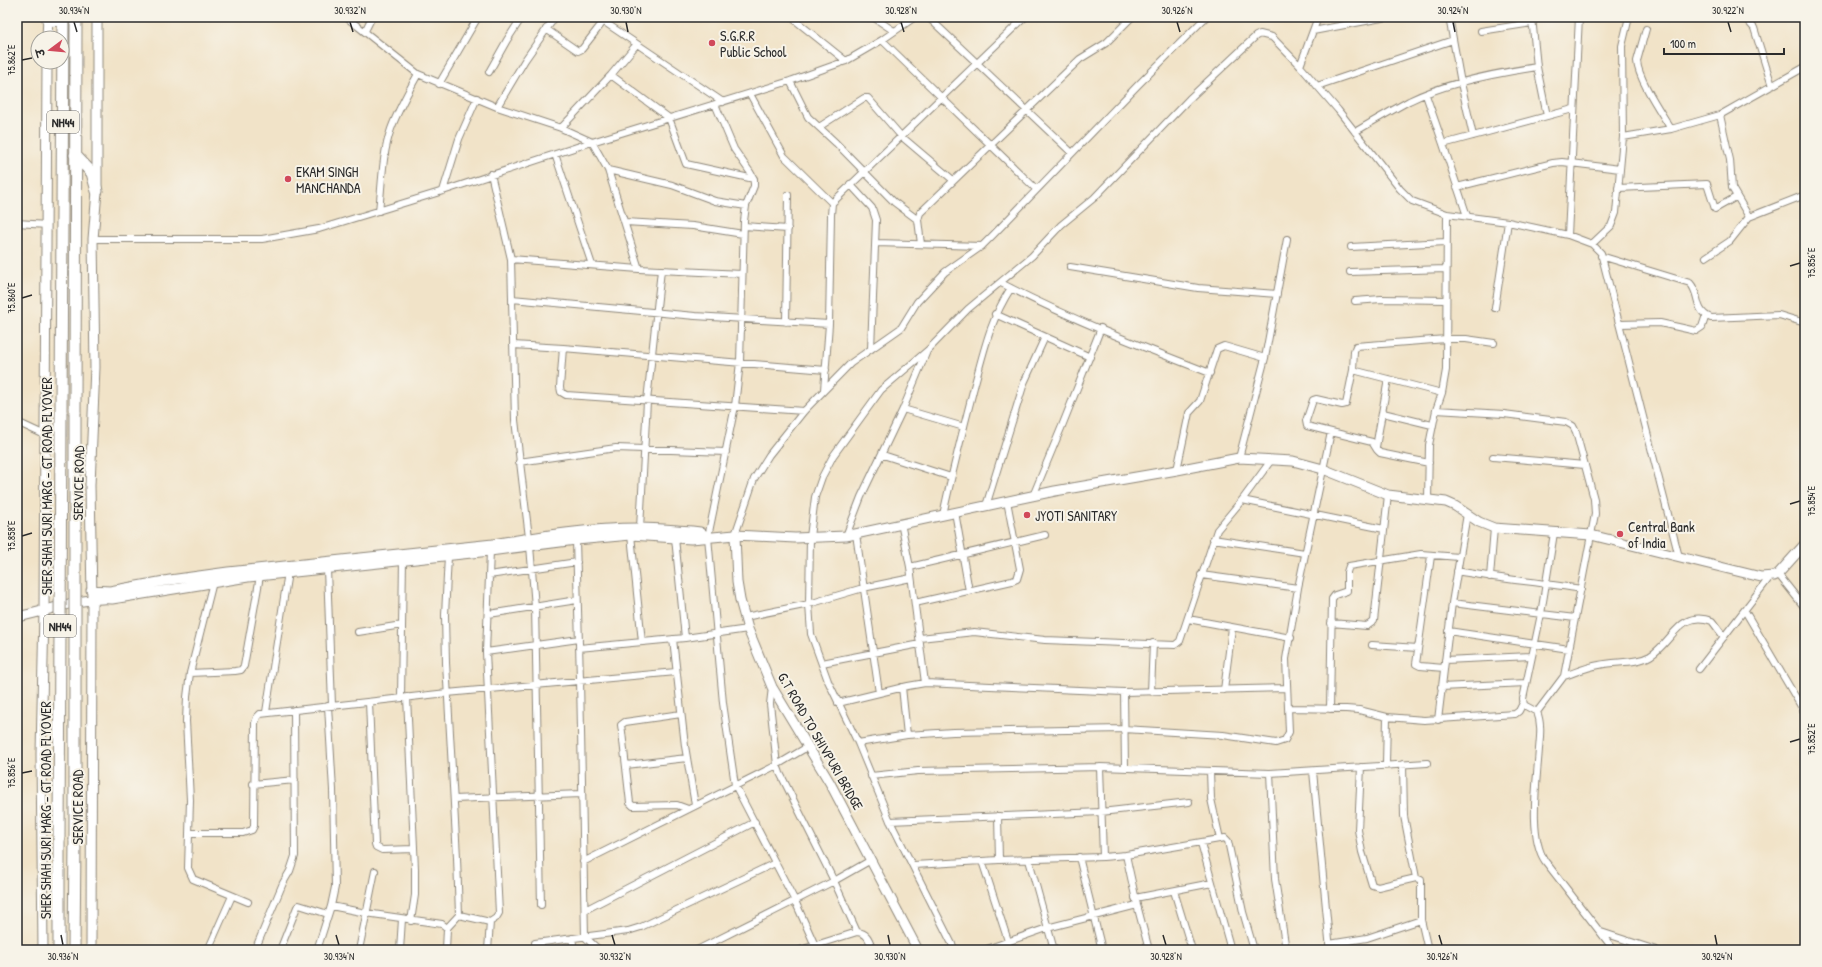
<svg xmlns="http://www.w3.org/2000/svg" width="1822" height="967" font-family="'Patrick Hand','Playpen Sans Deva',sans-serif">
<style>
.lines{fill:none;stroke-linecap:round;stroke-linejoin:round}
.street-casing{stroke:#8e877a;stroke-width:8}
.secondary-casing{stroke:#8e877a;stroke-width:11}
.highway-casing{stroke:#8e877a;stroke-width:13}
.street{stroke:#fff;stroke-width:6}
.secondary{stroke:#fff;stroke-width:9}
.highway{stroke:#fff;stroke-width:11}
.highway-bridge-casing{stroke:#8e877a;stroke-width:13;stroke-linecap:butt}
.highway-bridge{stroke:#fff;stroke-width:11}
.ticks{fill:none;stroke:#2b2b2b;stroke-width:1.5}
.poi-dot{fill:#d1495b;stroke:#f7f3e8;stroke-width:1.5}
.labels{text-anchor:middle;dominant-baseline:central;stroke-width:4;stroke-linejoin:round;paint-order:stroke}
.shield{fill:#f7f3e8;stroke:#686764;stroke-width:1}
.shield-label{font-size:13px;font-weight:bold;fill:#2b2b2b}
.poi-label{font-size:14px;fill:#2b2b2b;stroke:#f7f3e8;text-anchor:start}
.street-label{font-size:14px;fill:#2b2b2b;stroke:#f7f3e8}
.neatline{fill:none;stroke:#2b2b2b;stroke-width:1.5}
.ticks-label{font-size:10px;text-anchor:middle;fill:#2b2b2b}
</style>
<rect width="100%" height="100%" fill="#f7f3e8"/>
<filter id="ink" filterUnits="userSpaceOnUse"><feTurbulence type="fractalNoise" baseFrequency=".025" numOctaves="2"/><feDisplacementMap in="SourceGraphic" scale="8" xChannelSelector="R" yChannelSelector="G"/><feConvolveMatrix kernelMatrix="1 2 1 2 8 2 1 2 1" color-interpolation-filters="sRGB"/></filter>
<filter id="wash" filterUnits="userSpaceOnUse"><feTurbulence type="fractalNoise" baseFrequency=".012" numOctaves="4" result="noise"/><feDisplacementMap in="SourceGraphic" scale="16" xChannelSelector="R" yChannelSelector="G"/><feGaussianBlur stdDeviation="0.9" result="paint"/><feColorMatrix in="noise" values="0 0 0 0 0 0 0 0 0 0 0 0 0 0 0 0 0 1.4 0 .05"/><feComposite in="paint" operator="in"/></filter>
<g filter="url(#wash)">
<rect width="100%" height="100%" fill="#f1e3c8"/>
</g>
<g filter="url(#ink)">
<g class="lines">
<g class="street-casing">
<path id="street" d="M346,17L418,74L497,107L561,128L592,142L608,170L639,269
M597,17L723,102
M791,17L846,61
M873,17L894,31
M928,17L1072,153
M1449,17L1461,83L1473,136
M1532,17L1537,67L1547,116
M1744,17L1754,28L1772,86
M546,29L578,51L582,49L603,22
M1646,29L1637,61C1638,79 1661,112 1671,129
M365,31L372,17
M1313,31L1387,17
M1481,31L1532,23
M882,40L1036,189
M1300,66L1318,17
M489,72L507,40L522,17
M611,75L669,118L686,164L754,179
M790,81L808,117L836,143L894,202L918,220
M439,84L478,17
M1317,86L1453,40
M750,94L784,156L832,203
M1426,95L1443,144L1467,216
M715,104L734,149L750,172L754,179V186L746,206L744,221L740,362L735,406L708,537L723,703L735,785L795,901L817,950
M497,107L525,60L555,17
M1720,115L1730,160L1732,188L1749,217
M819,127L864,98H868L901,136L953,180
M561,128L611,75L636,45
M1355,132C1373,121 1391,111 1409,101C1445,83 1497,73 1537,67
M1623,137L1671,129L1720,115L1805,67
M1443,144L1573,109
M555,154L592,265
M608,170L672,185L715,201L746,206
M491,174L511,259L515,420L530,546L535,607L541,905
M850,184L872,208L876,220L871,349
M1457,187L1553,163L1562,162L1620,169
M1618,188L1707,184L1715,209L1736,197
M443,191L459,139L477,98
M379,211C382,184 382,155 391,129C398,110 408,92 418,74
M625,222L693,226L743,234
M17,223L47,225
M744,226L788,229
M1568,235L1579,17
M93,239H262L319,229L443,191L592,142L790,81L846,61L882,40L915,17
M876,243L982,246
M921,244L918,220L920,213L1080,59L1106,43L1132,17
M1592,244L1611,226L1616,213L1623,137L1622,46L1629,17
M1351,247L1446,242
M1601,256L1690,283C1701,295 1693,310 1711,318L1779,315L1805,323
M1706,257L1730,241L1749,217L1805,195
M511,259L639,269L742,274
M1070,267L1198,288L1277,294
M1350,272L1446,269
M1001,283C1068,318 1140,346 1210,373
M512,299L695,316L829,324
M1355,301L1381,299L1446,300
M1495,308L1508,222
M995,314L1090,357
M786,322L788,195
M1620,324L1660,323L1696,331L1702,327L1706,315
M513,345L563,348L826,370
M563,348L560,387L561,392L566,395L804,411
M1353,370L1442,393
M824,390L829,324L831,215L832,203L1025,17
M903,409L964,427
M1436,410L1442,393L1446,370L1447,214
M1383,413L1432,425
M17,422L45,435
M1376,447L1388,379
M883,455L951,477
M1493,457L1585,465
M1239,458L1265,358L1287,239
M519,462L616,448L726,452
M1429,463L1380,453L1377,450L1372,442L1307,426L1306,421L1313,400L1316,399L1342,405L1346,404L1353,370L1354,351L1356,346L1446,339H1466L1494,343
M1177,470L1189,413L1200,401L1217,349L1224,346L1265,358
M1033,496L1062,426L1101,328
M1242,500L1384,529
M1428,500L1429,445L1436,410L1504,414L1566,422L1573,426L1576,432L1594,499L1595,514L1564,676L1537,712
M986,506L1024,383L1045,337
M955,512L969,591
M943,515C952,472 963,430 974,387C984,351 990,320 1011,288
M901,523L910,567L925,683
M640,528L647,401L661,270
M1554,533L1541,614L1523,699L1524,705L1537,712C1542,724 1540,737 1539,749C1537,780 1528,836 1545,861L1614,950
M856,534L879,693
M631,535L642,642
M735,535L754,479L769,455L804,411L851,363L901,328L917,302L945,272L982,246L994,234L1137,86L1206,17
M846,536L861,497L903,409L927,351
M675,538L685,638
M1213,539L1305,553
M576,540L580,679L585,937L599,950
M1431,556L1416,664L1420,666L1444,668
M910,567L1045,535
M327,569L332,705
M1457,571C1498,579 1539,582 1581,589
M1778,574L1805,608
M489,575L577,562
M1201,575L1298,588
M1490,577L1494,528
M213,582L190,673L187,697L186,721L190,800L188,868L193,879L248,902
M915,603L1012,581L1017,579L1020,569L1007,501
M1452,603L1575,618
M1745,611L1805,713
M489,614L577,600
M745,617L809,604L863,588L911,578
M1188,619L1291,638
M1331,623L1367,626L1374,621L1388,495
M1448,631L1569,649
M358,632L402,625
M920,638L974,632L1045,640L1175,645L1180,641L1217,530L1242,500L1272,459
M673,639L685,746L695,805
M1372,645L1418,648
M579,648L685,638L748,629
M486,652L579,639
M1445,660L1532,656
M822,663L920,644
M1699,669L1770,577
M190,673L235,671L241,670L244,666L260,576
M1564,676C1576,672 1587,667 1599,665C1615,661 1636,664 1650,656C1673,642 1679,609 1712,621L1724,637
M772,687L770,704L777,765L780,773L834,881L857,932
M902,687L907,735
M1441,687L1526,683
M1224,690L1232,628
M1124,692L1125,768
M1151,692L1153,643
M407,697L415,869V895L411,921
M401,698L403,559
M369,702L375,844L376,847L382,850L414,849
M838,703L908,686L925,683L1124,692L1287,688
M1289,708L1346,709L1359,710L1387,717L1424,720L1515,714L1519,711L1523,703
M1330,709L1332,599L1335,595L1347,591V572L1349,566L1421,554L1459,557
M266,712L288,572
M681,714L625,722L621,725L622,732L630,803L633,806L677,805L688,809
M1438,720L1452,603L1467,514
M858,743L907,735L953,732L1124,729L1223,735L1276,743L1285,740L1289,732L1286,659L1298,588L1331,432
M1403,764L1404,816L1416,878
M626,765L687,758
M1386,765L1387,717
M1100,767L1103,857
M1361,767L1358,830L1362,852L1372,885L1378,887L1416,878L1421,880V920L1428,950
M1210,771L1211,799L1220,839
M1313,771L1330,950
M1270,773L1275,879L1286,950
M871,776L918,771L1100,767L1270,773L1427,763
M253,784L295,780
M454,799L582,794
M998,816L999,860
M890,821L1101,812L1189,802
M190,833H243L252,830L254,826L255,723L257,717L260,714L447,693L676,672
M1201,843L1231,950
M1126,855L1137,905L1149,950
M1079,857L1102,950
M1029,860L1054,950
M982,861L1011,950
M583,862L777,765L809,746
M914,865L999,860L1103,857L1126,855L1225,838L1228,841L1243,912L1254,950
M1174,891L1192,950
M1135,898L1212,883
M331,906L366,913L442,924L447,928L446,950
M585,910L755,822
M459,915L490,922L496,918L499,913L486,652L490,551
M447,928L459,915L457,857L446,663L445,615L448,556
M1601,932L1656,950
M572,938L574,950
M535,943L628,931L641,927L775,863
M1329,944L1367,938L1421,920
M208,950L232,896
M255,950L283,883L290,871L295,856L294,710
M280,950L297,907L299,905L328,914
M317,950L331,906L335,887L333,790L328,706
M359,950L375,871
M400,950L402,919
M488,950L490,922
M697,950L834,881L871,860
M800,950L857,932C868,933 869,940 873,950
M955,950L890,821L858,743L828,681L811,634L809,604L810,537L815,497L822,477L833,456L881,390L928,350L968,309L1032,256L1061,225L1094,198L1189,99L1256,36L1260,34L1272,37L1300,66L1338,110L1400,189L1412,201L1447,214L1508,222L1568,235L1592,244L1601,253L1679,557
M984,950L1047,928L1137,905
M1801,950L1805,947"/>
</g>
<g class="secondary-casing">
<path id="secondary" d="M47,38L48,17
M735,535L737,582L740,600L748,629L772,687L830,783L918,950
M91,590L110,591L170,580L228,572L493,544C541,536 590,528 639,528C657,528 674,530 692,531L700,532L708,537
M17,617C49,611 80,597 112,599L248,577L490,551L576,540L631,535L691,539L735,535L795,538L846,536L1055,491L1177,470L1239,458L1293,461L1323,469L1388,495L1446,502L1455,506L1479,522L1494,528L1591,535L1761,577L1774,576L1778,574L1805,544
M43,950L41,754L44,611L47,62
M91,950L92,598L90,485L95,367L93,239L97,191V17"/>
</g>
<g class="highway-casing">
<path id="highway" d="M48,20L63,21
M75,155L92,173L97,191
M61,412L63,17
M75,413L76,17
M59,840V950
M74,950L75,840"/>
</g>
<use href="#street" class="street"/>
<use href="#secondary" class="secondary"/>
<use href="#highway" class="highway"/>
<g class="highway-bridge-casing">
<path id="highway-bridge" d="M59,840L61,412
M75,840V413"/>
</g>
<use href="#highway-bridge" class="highway-bridge"/>
</g>
</g>
<path class="ticks" d="M74,22L77,32M350,22L353,32M626,22L628,32M901,22L904,32M1177,22L1180,32M1453,22L1455,32M1728,22L1731,32M22,60L32,58M1790,266L1800,263M22,298L32,295M1790,504L1800,501M22,536L32,533M1790,742L1800,739M22,773L32,771M61,935L63,945M336,935L339,945M612,935L615,945M888,935L890,945M1163,935L1166,945M1439,935L1442,945M1715,935L1717,945"/>
<g class="poi-dot">
<circle cx="712" cy="43" r="4"/>
<circle cx="288" cy="179" r="4"/>
<circle cx="1027" cy="515" r="4"/>
<circle cx="1620" cy="534" r="4"/>
</g>
<g class="labels">
<g class="shield">
<rect x="47" y="111" width="32" height="22" rx="3"/>
<rect x="44" y="615" width="32" height="22" rx="3"/>
</g>
<g class="shield-label">
<text x="63" y="122">NH44</text>
<text x="60" y="626">NH44</text>
</g>
<g class="poi-label">
<text x="720" y="35">S.G.R.R<tspan x="720" dy="16">Public School</tspan></text>
<text x="296" y="171">EKAM SINGH<tspan x="296" dy="16">MANCHANDA</tspan></text>
<text x="1035" y="515">JYOTI SANITARY</text>
<text x="1628" y="526">Central Bank<tspan x="1628" dy="16">of India</tspan></text>
</g>
<g class="street-label">
<text transform="translate(78 483) rotate(-89)">SERVICE ROAD</text>
<text transform="translate(46 486) rotate(-90)">SHER SHAH SURI MARG - GT ROAD FLYOVER</text>
<text transform="translate(821 741) rotate(60)">G.T ROAD TO SHIVPURI BRIDGE</text>
<text transform="translate(77 807) rotate(-90)">SERVICE ROAD</text>
<text transform="translate(45 810) rotate(-90)">SHER SHAH SURI MARG - GT ROAD FLYOVER</text>
</g>
</g>
<rect width="1822" height="967" fill="none" stroke="#f7f3e8" stroke-width="44"/>
<g transform="translate(50 50) rotate(254)"><circle r="19" fill="#f7f3e8" stroke="#a5a39c"/>
<path d="M0-3L7 15L0 10L-7 15Z" fill="#d1495b"/>
<text y="-6" font-size="11" font-weight="bold" text-anchor="middle" fill="#2b2b2b">उ</text>
</g>
<path d="M1664 48v6h120v-6" fill="none" stroke="#2b2b2b" stroke-width="2"/>
<text x="1670" y="48" font-size="12" fill="#2b2b2b" stroke="#f7f3e8" stroke-width="3" paint-order="stroke">100 m</text>
<rect x="22" y="22" width="1778" height="923" class="neatline"/>
<g class="ticks-label">
<text x="74" y="14">30.934°N</text>
<text x="350" y="14">30.932°N</text>
<text x="626" y="14">30.930°N</text>
<text x="901" y="14">30.928°N</text>
<text x="1177" y="14">30.926°N</text>
<text x="1453" y="14">30.924°N</text>
<text x="1728" y="14">30.922°N</text>
<text transform="translate(11 60) rotate(-90)" y="4">75.862°E</text>
<text transform="translate(1811 263) rotate(-90)" y="4">75.856°E</text>
<text transform="translate(11 298) rotate(-90)" y="4">75.860°E</text>
<text transform="translate(1811 501) rotate(-90)" y="4">75.854°E</text>
<text transform="translate(11 536) rotate(-90)" y="4">75.858°E</text>
<text transform="translate(1811 739) rotate(-90)" y="4">75.852°E</text>
<text transform="translate(11 773) rotate(-90)" y="4">75.856°E</text>
<text x="63" y="960">30.936°N</text>
<text x="339" y="960">30.934°N</text>
<text x="615" y="960">30.932°N</text>
<text x="890" y="960">30.930°N</text>
<text x="1166" y="960">30.928°N</text>
<text x="1442" y="960">30.926°N</text>
<text x="1717" y="960">30.924°N</text>
</g>
</svg>
